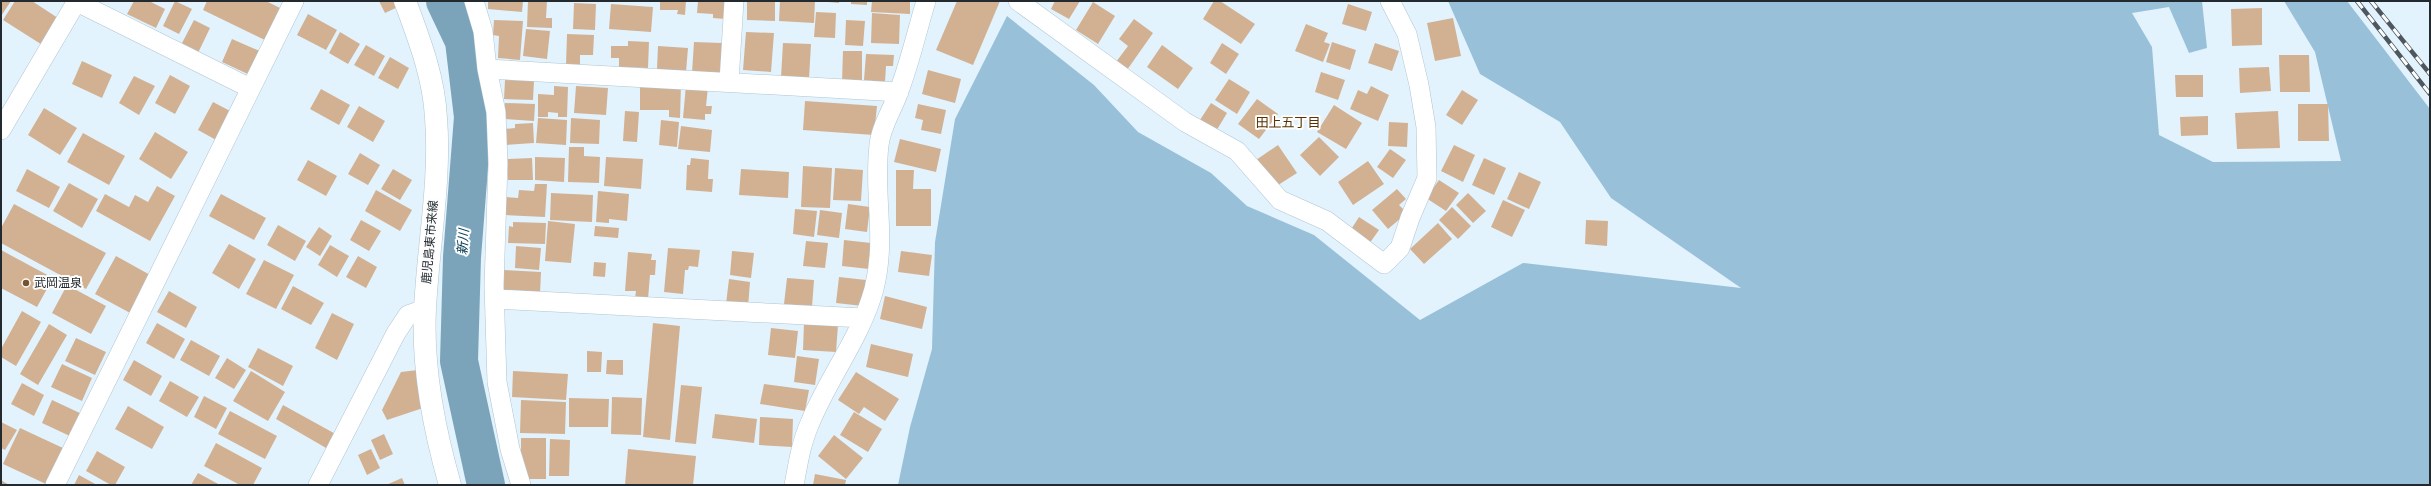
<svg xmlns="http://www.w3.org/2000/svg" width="2431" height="486" font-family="'Fira Sans','Noto Sans JP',sans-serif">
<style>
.forest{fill:#98c1d9}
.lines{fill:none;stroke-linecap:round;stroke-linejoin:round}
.river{stroke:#7ba4bb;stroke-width:38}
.building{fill:#d2b193}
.street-casing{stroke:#b0c5d1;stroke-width:20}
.primary-casing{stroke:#b0c5d1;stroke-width:23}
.street{stroke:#fff;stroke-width:19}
.primary{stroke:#fff;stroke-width:22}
.rail-casing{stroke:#4d575d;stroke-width:4.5}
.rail{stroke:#fdfdfd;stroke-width:3;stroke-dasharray:9;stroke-linecap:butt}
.poi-dot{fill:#77522d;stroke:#fdfdfd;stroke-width:1.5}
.labels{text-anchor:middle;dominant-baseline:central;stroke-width:4;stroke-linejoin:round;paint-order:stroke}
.street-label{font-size:12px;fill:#222a2f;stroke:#fdfdfd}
.poi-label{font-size:12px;fill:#222a2f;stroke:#fdfdfd;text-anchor:start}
.neighbourhood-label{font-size:13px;fill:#593201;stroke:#fdfdfd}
.water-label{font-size:13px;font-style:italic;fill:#003952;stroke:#fdfdfd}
</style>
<rect width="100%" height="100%" fill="#e2f3fd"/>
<path class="forest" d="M1448,1H2202L2207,48L2189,53L2169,7L2132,13L2152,47L2159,135L2213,162L2341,161L2315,52L2284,1H2347L2430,109V485H898L910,427L932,349L935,242L955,119L1007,16L1094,85L1138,132L1211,173L1247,206L1314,235L1420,320L1523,263L1741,288L1611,198L1560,122L1480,74Z"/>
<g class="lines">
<path class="river" d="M445,1L464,41L473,117L462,257L459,361L486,485"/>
</g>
<path class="building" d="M1,1H11L1,16Z
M15,1H32L64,22L47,48L3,20Z
M134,1H149L165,9L156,28L127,14Z
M175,1L192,9L179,34L163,26Z
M207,1H266L286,11L271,43L203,10Z
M379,1H398L400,6L385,13Z
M488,1H523L522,12L488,9Z
M528,1H547L546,18H552V28L527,27Z
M660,1H686L685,15L677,14L678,10H660Z
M698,1H726L725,19L713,18V14L697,13Z
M747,1H775V21L747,20Z
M780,1H815L814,23L779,21Z
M828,1H839V3L828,2Z
M851,1H867V5L851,4Z
M872,1H910V14L871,12Z
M957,1H1000L973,65L936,50Z
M1055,1H1080L1069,19L1051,9Z
M1214,1H1220L1255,24L1241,44L1203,19Z
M1093,2L1115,16L1098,44L1076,30Z
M574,3L596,4L595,30L573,29Z
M611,4L653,7L651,32L609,29Z
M1348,4L1372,12L1366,31L1342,24Z
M2262,8V45L2232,46L2231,9Z
M816,12L836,13L835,38L814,37Z
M872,13L900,15L899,44L871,43Z
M308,14L337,30L326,50L297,35Z
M1453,18L1461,56L1435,61L1427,23Z
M1134,19L1153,33L1127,70L1116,62L1128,46L1119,39Z
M194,20L210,28L198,53L181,45Z
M494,20L523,21L520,60L498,58L499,36L493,35Z
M846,20L865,21L863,46L845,45Z
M1306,24L1328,33L1324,42L1330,44L1323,62L1295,51Z
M526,29L550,31L547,59L523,56Z
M340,32L360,44L348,64L329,53Z
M746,32L774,33L771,72L743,70Z
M567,34L594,35L593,55H580V66L566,65Z
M232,39L262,52L252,76L222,62Z
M628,41L649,42L648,68L619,67V58H611V46H628Z
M694,42L722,43L720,75L692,73Z
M1332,42L1356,50L1350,70L1326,62Z
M783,43L811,44L809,79L781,77Z
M1222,43L1239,54L1226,74L1210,63Z
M1375,43L1399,51L1392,71L1368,63Z
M366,45L385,56L374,76L354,65Z
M1162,45L1193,68L1178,89L1147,67Z
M658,46L688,48L686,72L657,69Z
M843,51H862V82H842Z
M866,54L894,55L893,66H886L885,82L864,80Z
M2279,55H2309L2310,92H2280Z
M390,57L409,68L398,89L378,78Z
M82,61L112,75L102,98L72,84Z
M2269,67L2271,91L2240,93L2239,68Z
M928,70L961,79L955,103L922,94Z
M1321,72L1345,80L1338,100L1315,92Z
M170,75L190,86L175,114L155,103Z
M2175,75H2203V97H2176Z
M134,76L155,86L139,115L119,103Z
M1229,79L1250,92L1237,114L1215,100Z
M505,80L534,81L533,100L504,99Z
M640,82L681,84L680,118L669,117V110H640Z
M686,85L708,87L706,106H712L711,114H705V120L683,118Z
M554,86L568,87L567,117H558V113L548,112V117H538V94L554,95Z
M576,86L608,88L606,115L574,113Z
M1371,86L1389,95L1378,121L1350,109L1358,90L1367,94Z
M321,89L350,105L339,125L310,109Z
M1462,90L1478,100L1462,125L1446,115Z
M1257,99L1278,114L1259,139L1238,124Z
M805,101L877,106L874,135L803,130Z
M213,102L234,113L218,141L198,130Z
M505,103L535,104L534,121L505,119Z
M1211,103L1227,113L1215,133L1198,123Z
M918,104L946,110L941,134L921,130L923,120L915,118Z
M2298,104H2328L2329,141H2298Z
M1334,105L1362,123L1346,149L1317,132Z
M359,106L385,121L373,142L347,127Z
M44,108L77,128L60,155L28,135Z
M625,111L639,112L637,142L623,141Z
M2278,111L2280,148L2237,149L2235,113Z
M2208,116V135L2181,136L2180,117Z
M538,118L567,120L566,145L536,143Z
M571,118L600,120L599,144L570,143Z
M661,120L679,122L677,147L659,145Z
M1389,122L1408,123L1407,147L1388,146Z
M533,123L534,143L505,145L504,129L515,128V124Z
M681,126L712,130L710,152L678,149Z
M155,132L188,152L171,179L139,159Z
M83,133L125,156L109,185L67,162Z
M1319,137L1339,157L1320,176L1300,155Z
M900,139L941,149L936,172L894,162Z
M1278,145L1297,173L1275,187L1256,160Z
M1454,145L1475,155L1463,182L1441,171Z
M569,147H584V156L600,157L599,183L568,182Z
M1390,149L1406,160L1393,178L1377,167Z
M360,153L380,165L368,185L348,174Z
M535,157L565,158L564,182L535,180Z
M606,157L643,159L641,189L604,186Z
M532,158L533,180H508L507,159Z
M691,158L709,160L708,179H713L712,192L686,190L687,165H690Z
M1484,158L1506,168L1494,195L1472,185Z
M308,160L337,176L326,196L297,180Z
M1368,161L1384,184L1353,205L1338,182Z
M803,166L832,168L830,208L801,207Z
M835,168L863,170L861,201L833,200Z
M27,169L60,187L49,208L16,191Z
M393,169L412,180L400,200L381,189Z
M741,169L789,172L788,198L739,195Z
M896,170H914L913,189H931V226H896Z
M1519,172L1541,182L1529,209L1507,199Z
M1439,180L1459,193L1446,211L1426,198Z
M69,183L98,199L82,228L53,211Z
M535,184H547L545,217L505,215L506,197L518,198L519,190L534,191Z
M157,186L175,196L150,241L96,211L105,194L129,207L135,195L148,202Z
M1397,189L1406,199L1399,205L1407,213L1388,229L1372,210Z
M376,190L412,210L400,231L365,211Z
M598,191L629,194L627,221L609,219V223L596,222Z
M551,193L593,195L592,222L550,220Z
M1468,193L1486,211L1473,223L1456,205Z
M221,194L266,218L254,240L209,216Z
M1503,200L1525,210L1512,237L1491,227Z
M14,204L106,253L86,289L1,243V228Z
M848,204L870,207L867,232L845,229Z
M1452,207L1471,226L1458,239L1439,220Z
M795,209L817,211L814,237L793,234Z
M820,210L842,213L839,238L817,235Z
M1359,217L1379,230L1369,244L1350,231Z
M361,220L381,231L369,251L350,240Z
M1586,220L1608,221L1607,246L1585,244Z
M548,221L575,224L571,263L545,261Z
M513,222L546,223L545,244L508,243L509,226L513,227Z
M1438,223L1452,239L1424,264L1410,249Z
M278,225L306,241L295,261L267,245Z
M595,226L619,228L618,238L594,236Z
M319,227L332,236L320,256L306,247Z
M844,240L871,243L869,269L842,266Z
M806,241L828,243L825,268L803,266Z
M229,244L256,259L239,289L212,273Z
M330,245L349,256L337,277L318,265Z
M516,246L541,248L539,270L515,268Z
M668,248L700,250L698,267L689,266L688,270H685L683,294L664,292Z
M1,250L53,278L37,307L1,288Z
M732,251L754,253L751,278L730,275Z
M901,251L932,255L929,276L898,272Z
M628,252L652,254L651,260H656L655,275H650L648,299L635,298L636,291H625Z
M116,256L152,276L132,314L95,294Z
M358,256L377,267L366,288L346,277Z
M264,260L294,275L276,309L246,294Z
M594,262L606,263L605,277L593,276Z
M503,270L541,272L540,294L502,292Z
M839,277L866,280L863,306L836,303Z
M787,278L814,280L812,307L784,304Z
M729,279L750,282L748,307L726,304Z
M67,285L106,306L91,334L52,313Z
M293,286L324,303L311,325L281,309Z
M169,291L197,307L186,328L157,312Z
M885,296L927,307L922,329L880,319Z
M22,311L41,322L16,366L1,357V349Z
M332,313L354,324L337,360L315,348Z
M157,323L185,339L174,359L146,343Z
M653,323L680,326L670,440L643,437Z
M804,323L838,325L836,352L803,350Z
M49,324L67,335L38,385L20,374Z
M771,328L798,331L795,358L768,355Z
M76,338L106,352L95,375L65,361Z
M191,340L220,356L209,376L180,360Z
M871,344L913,354L908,377L866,367Z
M258,348L293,366L283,386L248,367Z
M587,351L602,352L601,372H587Z
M797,356L819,359L815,385L794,382Z
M227,358L246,370L234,389L215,378Z
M134,360L162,376L151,396L123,380Z
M607,360H623V375L606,374Z
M62,364L92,378L82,401L51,387Z
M418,370L423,408L387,420L382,410L401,372Z
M251,371L285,392L268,421L233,401Z
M513,371L568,374L566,400L512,397Z
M856,372L899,399L885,421L864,407L859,414L838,400Z
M170,381L199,397L187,417L159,401Z
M22,383L44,395L34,416L11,404Z
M764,384L809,390L805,411L760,404Z
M681,385L702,387L696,444L675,442Z
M204,396L227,408L216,429L194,417Z
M612,397L642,398L641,435L611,434Z
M569,398L609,399L608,427H569Z
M52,400L82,414L72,437L42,423Z
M521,400L566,402L565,434L520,433Z
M283,405L341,437L333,452L276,419Z
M128,406L164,427L152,449L115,429Z
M230,411L277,436L265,459L218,434Z
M854,412L882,429L868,452L840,435Z
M715,414L757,419L754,443L712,438Z
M760,417L793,419L792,447L759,445Z
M1,422L17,430L5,450L1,448Z
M20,428L63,448L46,484L3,464Z
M384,434L393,454L380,460L371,440Z
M834,435L863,458L846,479L818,456Z
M521,438H546V479H521Z
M550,439L570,440L569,476H549Z
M216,443L262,468L253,485H240L204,466Z
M371,449L380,468L367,475L358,455Z
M628,449L696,456L693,485H625Z
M97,451L125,467L115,485H111L86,471Z
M198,473L220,485H191Z
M815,474L846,480L845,485H813Z
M79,475L97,485H74Z
M402,478L405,485H386Z
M1,480L9,485H1Z"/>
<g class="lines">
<g class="street-casing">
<path id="street" d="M75,1L250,88
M474,1L483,31L487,69L496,112L498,163L494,286L497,382L510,449L521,485
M1018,1L1185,122L1237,151L1280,200L1327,221L1384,264L1400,248L1410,218L1427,178L1426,127L1419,85L1407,34L1390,1
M487,69L899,92
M729,82L734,1
M1,130L77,1
M496,299L863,318
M55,485L294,1
M318,485L396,333L408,315L425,309
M794,485C798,464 801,443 810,423C828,378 861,337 874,289C887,237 873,195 879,145C881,126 893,109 899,91C910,62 917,31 926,1"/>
</g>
<g class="primary-casing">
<path id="primary" d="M405,1C419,39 434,77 436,118C441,179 428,247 425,309C422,367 434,429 450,485"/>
</g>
<use href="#street" class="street"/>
<use href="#primary" class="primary"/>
<g class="rail-casing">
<path id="rail" d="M2357,1L2430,94
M2371,1L2430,74"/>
</g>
<use href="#rail" class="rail"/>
</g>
<circle class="poi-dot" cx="26" cy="283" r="4"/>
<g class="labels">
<g class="street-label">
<text transform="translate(430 242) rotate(-85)">鹿児島東市来線</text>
</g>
<g class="poi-label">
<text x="34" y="283">武岡温泉</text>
</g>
<g class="neighbourhood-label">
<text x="1288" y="122">田上五丁目</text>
</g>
<g class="water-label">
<text transform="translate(463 242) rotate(-86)">新川</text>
</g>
</g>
<rect width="2431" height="486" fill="none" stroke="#222a2f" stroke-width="4"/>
</svg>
